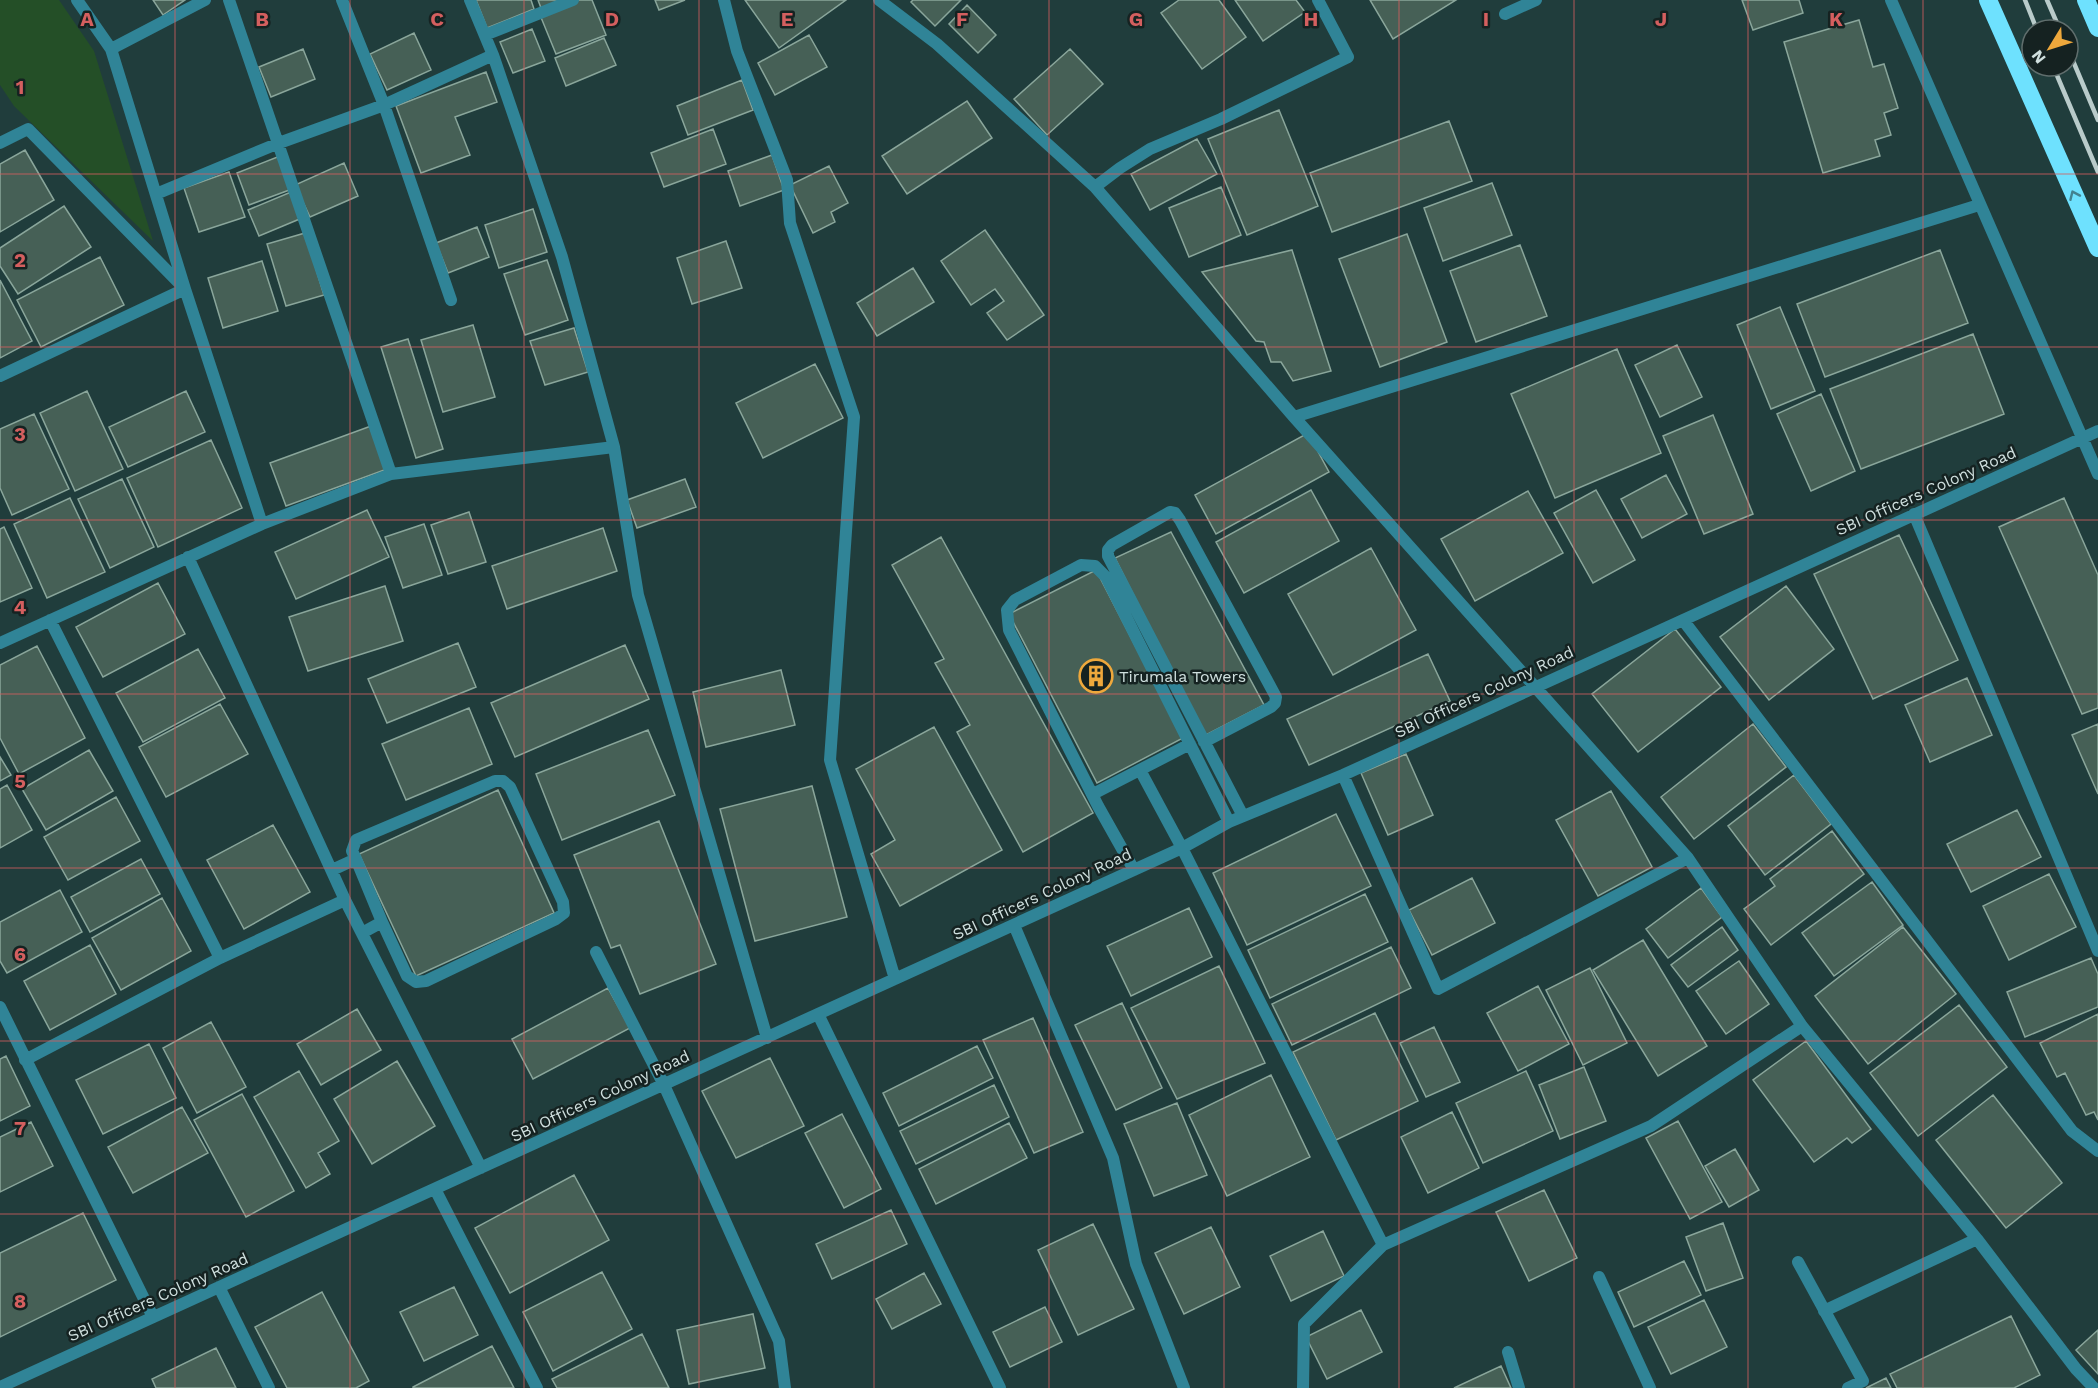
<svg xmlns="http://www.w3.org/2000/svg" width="2098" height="1388" font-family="'Work Sans',sans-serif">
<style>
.green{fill:#244f27}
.building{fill:#466056;stroke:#8aa69b;stroke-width:1.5}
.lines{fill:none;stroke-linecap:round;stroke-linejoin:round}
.street{stroke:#308497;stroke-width:12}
.highway{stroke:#6ee1fe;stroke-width:18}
.rail{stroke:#b9cbca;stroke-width:4.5}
.oneway{stroke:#428290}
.grid{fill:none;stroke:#d45f5f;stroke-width:1.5;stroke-opacity:0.55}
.labels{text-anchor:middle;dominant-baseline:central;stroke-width:5;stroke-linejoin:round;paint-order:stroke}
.street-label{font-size:16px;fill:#d0e0df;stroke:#152221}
.poi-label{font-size:16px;fill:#d0e0df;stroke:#152221;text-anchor:start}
.grid-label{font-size:20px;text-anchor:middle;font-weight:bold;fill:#d45f5f;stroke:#152221;stroke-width:5;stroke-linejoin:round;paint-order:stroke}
</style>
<rect width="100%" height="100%" fill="#203d3c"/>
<path class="green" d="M0,0H59L94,51L153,241L14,106L0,85Z"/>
<path class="building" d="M153,0H185L163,15Z
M476,0H531L534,9L487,28Z
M538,0H563L541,8Z
M576,0H592L606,35L556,54L540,15Z
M655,0H685L659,10Z
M745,0H846L779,48Z
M913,0H961L935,26L911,2Z
M1179,0H1219L1246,37L1202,69L1161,13Z
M1235,0H1296L1305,12L1263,41Z
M1370,0H1456L1393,39Z
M1742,0H1799L1803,13L1753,30Z
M967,5L996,35L978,53L949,24Z
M1859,20L1873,67L1884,64L1898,108L1884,113L1891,135L1875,140L1880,156L1823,173L1784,42Z
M532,29L545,61L513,73L500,42Z
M414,33L431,70L387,90L370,54Z
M809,35L827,67L775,95L758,63Z
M604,38L616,65L566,86L555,58Z
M303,49L315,79L271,97L259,67Z
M1070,49L1103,84L1047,135L1014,99Z
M486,72L497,102L455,117L470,155L421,173L396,106Z
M742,80L753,110L688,135L677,106Z
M967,101L992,138L907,194L882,156Z
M1279,110L1318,206L1247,235L1208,139Z
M1449,121L1472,181L1332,232L1310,173Z
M713,129L726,164L664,187L651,153Z
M1197,139L1217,174L1150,210L1131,174Z
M25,150L54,200L0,232V164Z
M772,155L784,190L740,206L728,171Z
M280,156L292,189L249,205L237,173Z
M344,163L358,196L310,217L295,185Z
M829,166L848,203L831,212L835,222L813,233L790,185Z
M229,172L245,217L199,232L184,188Z
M1492,183L1512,235L1443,261L1424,208Z
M1221,187L1241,235L1189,257L1169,208Z
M291,192L302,218L259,236L248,210Z
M64,206L91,247L18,294L0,266V248Z
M533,209L547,252L499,268L485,225Z
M477,227L489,257L448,273L436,243Z
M985,230L1044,315L1007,340L987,313L1004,301L995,289L971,305L941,261Z
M305,233L324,295L286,306L267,244Z
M1407,234L1447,342L1380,367L1339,259Z
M726,241L742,288L692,304L677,258Z
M1520,245L1547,316L1476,342L1450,271Z
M1292,250L1331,371L1293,381L1281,362H1271L1264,342L1256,341L1202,272Z
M1940,250L1968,323L1825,377L1797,304Z
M100,257L124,305L41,347L17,300Z
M547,260L568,320L525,335L504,274Z
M262,261L278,311L223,328L208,278Z
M913,268L934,302L877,336L857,303Z
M0,280L32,341L0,358Z
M1780,307L1815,391L1771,409L1737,325Z
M473,325L495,397L443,412L421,340Z
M574,328L588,372L545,385L530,341Z
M1973,334L2004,414L1861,469L1830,389Z
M408,339L443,449L416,458L381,347Z
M1677,345L1702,397L1660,417L1635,365Z
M1617,349L1661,453L1555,498L1511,394Z
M815,364L843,418L763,458L736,403Z
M87,391L123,469L75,491L40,413Z
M186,391L205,432L128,467L109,427Z
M1821,394L1855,471L1811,491L1777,414Z
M34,414L69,489L12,515L0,488V429Z
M1713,415L1753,514L1704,534L1663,436Z
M371,426L387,469L286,506L270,463Z
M1308,433L1329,472L1216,534L1195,495Z
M211,440L242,508L158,547L127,478Z
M1666,475L1687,514L1642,538L1621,499Z
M122,479L154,547L110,568L78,499Z
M685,479L696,507L637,528L627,500Z
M1311,490L1339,541L1244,593L1216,542Z
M1596,490L1635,560L1593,583L1554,513Z
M1528,491L1563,553L1475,601L1441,539Z
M70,498L105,572L47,598L14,524Z
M2064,498L2098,575V708L2082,714L1999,527Z
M367,510L389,557L296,599L275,552Z
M469,512L486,562L448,574L431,525Z
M424,524L442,575L403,588L385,537Z
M4,527L32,588L0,602V529Z
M603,528L617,571L507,609L492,566Z
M1171,532L1264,705L1204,736L1115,558Z
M1899,535L1958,660L1873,699L1814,574Z
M941,537L1093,813L1023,852L957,732L970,725L935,663L944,659L892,565Z
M1371,548L1416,630L1333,675L1288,594Z
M1096,570L1183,738L1097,783L1009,614Z
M158,583L185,634L103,677L76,627Z
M385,586L403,641L308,671L289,617Z
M1786,586L1834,649L1769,700L1720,637Z
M1675,629L1721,687L1638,752L1592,694Z
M458,643L476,687L387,723L368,679Z
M625,645L649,699L515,757L491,703Z
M37,646L85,738L19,774L0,738V665Z
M198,649L225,698L143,742L116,693Z
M1428,654L1450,701L1309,765L1287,719Z
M781,670L795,725L706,747L693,692Z
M1967,678L1992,735L1930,762L1905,705Z
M220,704L248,754L166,797L139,747Z
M469,708L492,764L406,800L382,744Z
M1753,724L1786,767L1694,839L1661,797Z
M2098,724V794L2072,735Z
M934,727L1002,850L900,906L871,854L895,840L856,769Z
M648,730L675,795L562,840L536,774Z
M89,750L113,791L46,830L22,789Z
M1406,754L1433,815L1388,835L1361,773Z
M0,757L11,775L0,781Z
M1794,775L1831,824L1765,875L1728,826Z
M7,785L32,830L0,848V789Z
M812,786L847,917L755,941L720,809Z
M498,790L554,913L416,976L359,854Z
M1611,791L1652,867L1598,896L1556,820Z
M116,797L140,841L68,880L44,837Z
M2017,810L2041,857L1971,892L1947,844Z
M1336,814L1371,886L1247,945L1213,873Z
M659,821L716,964L640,994L620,945L611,948L574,855Z
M273,825L310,892L244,929L207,860Z
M1832,831L1864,874L1771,945L1744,909L1775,886L1770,879Z
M141,859L160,894L90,932L71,897Z
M2049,874L2076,927L2009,960L1983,906Z
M1472,878L1495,923L1432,955L1409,910Z
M1872,882L1903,925L1834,976L1802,933Z
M1701,888L1722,917L1668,958L1646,929Z
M60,890L82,932L7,973L0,961V922Z
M1365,894L1388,942L1270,998L1248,950Z
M162,898L191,951L121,990L92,938Z
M1189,908L1212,957L1131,996L1107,946Z
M1722,927L1738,950L1688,987L1671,965Z
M1903,927L1956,994L1868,1064L1815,996Z
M1643,940L1707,1046L1658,1076L1593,970Z
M90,945L116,994L50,1030L24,981Z
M1391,947L1411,988L1292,1045L1272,1004Z
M2091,958L2098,974V1007L2025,1037L2007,992Z
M1739,961L1769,1004L1726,1034L1696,991Z
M1219,966L1265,1063L1177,1099L1131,1008Z
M1590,968L1627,1043L1583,1065L1546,990Z
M1538,986L1569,1044L1518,1071L1487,1013Z
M608,988L630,1028L533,1079L512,1039Z
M1122,1003L1162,1088L1116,1110L1075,1025Z
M1959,1005L2007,1067L1918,1136L1870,1073Z
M357,1009L381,1050L321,1085L297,1044Z
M1375,1013L1418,1101L1336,1140L1293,1052Z
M2098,1014V1120L2094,1112L2086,1115L2065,1073L2057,1077L2040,1043Z
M1033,1018L1083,1132L1034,1153L983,1040Z
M211,1022L246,1087L197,1113L163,1048Z
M1434,1027L1460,1082L1426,1097L1400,1043Z
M1806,1041L1871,1129L1852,1143L1847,1138L1814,1162L1753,1080Z
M149,1044L176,1098L103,1134L76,1080Z
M977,1046L993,1078L899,1126L883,1093Z
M6,1056L30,1106L0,1121V1059Z
M770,1058L804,1126L736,1158L702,1091Z
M397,1061L435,1126L372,1164L334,1099Z
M1584,1067L1606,1121L1560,1139L1539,1085Z
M299,1071L339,1141L318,1153L330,1174L306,1188L254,1097Z
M1526,1071L1553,1131L1483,1163L1456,1103Z
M1271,1075L1310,1157L1227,1196L1189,1115Z
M994,1085L1009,1117L916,1164L900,1131Z
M242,1094L294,1191L246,1217L194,1120Z
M1993,1095L2062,1183L2006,1228L1936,1140Z
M1177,1103L1207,1175L1154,1196L1124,1124Z
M182,1107L208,1153L133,1193L108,1147Z
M1452,1112L1479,1168L1428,1193L1401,1137Z
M842,1114L881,1189L844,1208L805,1133Z
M1678,1121L1722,1202L1690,1219L1646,1138Z
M31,1122L53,1166L0,1192V1137Z
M1009,1123L1027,1158L936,1204L919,1169Z
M1735,1149L1759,1190L1729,1207L1705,1166Z
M574,1175L609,1240L510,1293L475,1228Z
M1544,1190L1577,1258L1529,1281L1496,1212Z
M891,1210L907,1244L832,1279L816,1244Z
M83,1213L116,1280L0,1337V1253Z
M1723,1223L1743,1278L1706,1291L1686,1237Z
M1093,1224L1134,1309L1078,1335L1038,1250Z
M1211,1227L1240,1287L1184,1314L1155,1253Z
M1323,1231L1344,1276L1291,1301L1270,1256Z
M1684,1261L1701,1295L1634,1327L1618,1292Z
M602,1272L632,1329L553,1371L523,1312Z
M924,1273L941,1304L892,1329L876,1299Z
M454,1287L478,1335L424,1361L400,1312Z
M322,1292L369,1381L356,1388H287L255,1327Z
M1704,1300L1727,1347L1671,1374L1648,1327Z
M1045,1307L1062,1342L1010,1367L993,1332Z
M1361,1310L1382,1352L1327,1379L1306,1337Z
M753,1314L765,1368L689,1384L677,1330Z
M2011,1316L2040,1375L2014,1388H1897L1890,1374Z
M2098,1330V1374L2076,1350Z
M642,1334L669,1388H557L552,1379Z
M492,1346L514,1388H413V1387Z
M216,1348L236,1388H156L152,1379Z
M1501,1366L1511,1388H1454Z
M1886,1378L1891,1388H1866Z"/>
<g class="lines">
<path class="street" d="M77,0L111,49L185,289L262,524
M229,0L391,474
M342,0L384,105L451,300
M470,0L493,55L562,257L614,447L638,595L767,1038
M724,0L737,51L787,180L790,223L854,417L830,760L895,979
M879,0L937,44L1095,187L1294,417L1688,858L1802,1026L1977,1239L2076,1369L2094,1388
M1891,0L2098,474
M1505,14L1536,0
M485,35L573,0
M111,49L205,0
M0,143L28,129L185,289L0,376
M1095,187L1120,168L1150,149L1221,119L1348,57L1318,0
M156,194L279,143L384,105L493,55
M1294,417L1979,205
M1914,514L2098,951
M188,557L345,900L481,1168
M50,620L220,958
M1683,620L2072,1131L2098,1151
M0,643L262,524L391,474L614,447
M1204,742L1271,707L1275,703L1276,697L1180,520L1175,513L1170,512L1112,545L1108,550V556L1243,816
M1140,770L1182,848L1383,1245
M1343,775L1438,989L1688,858
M1093,794L1190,744
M356,859L382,922
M332,870L356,859L352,851L356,840L495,781H503L510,787L563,902L564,913L556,919L426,981L416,982L407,976L382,922L362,933
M1134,870L1098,806L1009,630L1007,610L1015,600L1081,565L1095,566L1106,577L1229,822
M1014,925L1113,1158L1136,1264L1184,1388
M596,952L664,1085L779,1341L785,1388
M0,1007L153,1317
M818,1014L1000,1388
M25,1060L220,958L345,900
M435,1189L537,1388
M1798,1262L1863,1381L1848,1388
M1599,1277L1650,1388
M219,1287L269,1388
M1824,1311L1977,1239
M1508,1352L1519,1388
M0,1387L1182,848L1229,822L1343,775L2098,431
M1303,1388L1304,1324L1383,1245L1651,1126L1802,1026"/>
<path class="highway" d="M1988,0L2098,248
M2086,0L2098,28"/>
<path class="rail" d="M2025,0L2037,30
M2047,0L2060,30
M2068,49L2098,120
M2053,66L2098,172"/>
</g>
<defs><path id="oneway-chevron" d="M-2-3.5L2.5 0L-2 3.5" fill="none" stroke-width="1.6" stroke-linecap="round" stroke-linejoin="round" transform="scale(1.5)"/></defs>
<use class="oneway" href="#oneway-chevron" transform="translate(2074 195) rotate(-114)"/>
<path class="grid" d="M175,0V1388M350,0V1388M524,0V1388M699,0V1388M874,0V1388M1049,0V1388M1224,0V1388M1399,0V1388M1574,0V1388M1748,0V1388M1923,0V1388M0,174H2098M0,347H2098M0,520H2098M0,694H2098M0,868H2098M0,1041H2098M0,1214H2098"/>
<defs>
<g id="building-ring" transform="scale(1.725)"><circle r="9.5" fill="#152221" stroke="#eea83c" stroke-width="1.5"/><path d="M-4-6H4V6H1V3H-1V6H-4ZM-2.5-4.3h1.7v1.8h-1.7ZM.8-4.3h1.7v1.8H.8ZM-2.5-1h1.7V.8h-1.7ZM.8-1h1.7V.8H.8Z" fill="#eea83c"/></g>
</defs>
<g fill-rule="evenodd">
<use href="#building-ring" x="1096" y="676"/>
</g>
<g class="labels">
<g class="street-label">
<text transform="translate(1926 491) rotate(-24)">SBI Officers Colony Road</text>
<text transform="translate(1484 692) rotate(-25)">SBI Officers Colony Road</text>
<text transform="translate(1042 894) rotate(-25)">SBI Officers Colony Road</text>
<text transform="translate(600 1096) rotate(-25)">SBI Officers Colony Road</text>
<text transform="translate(158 1297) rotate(-24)">SBI Officers Colony Road</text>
</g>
<g class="poi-label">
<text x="1119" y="676">Tirumala Towers</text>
</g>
</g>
<g class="grid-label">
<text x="87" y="26">A</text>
<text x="262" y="26">B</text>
<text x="437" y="26">C</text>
<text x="612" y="26">D</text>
<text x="787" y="26">E</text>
<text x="962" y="26">F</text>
<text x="1136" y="26">G</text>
<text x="1311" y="26">H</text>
<text x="1486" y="26">I</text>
<text x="1661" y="26">J</text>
<text x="1836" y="26">K</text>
<text x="20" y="94">1</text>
<text x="20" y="267">2</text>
<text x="20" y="441">3</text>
<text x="20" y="614">4</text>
<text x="20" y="788">5</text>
<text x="20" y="961">6</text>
<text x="20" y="1135">7</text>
<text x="20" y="1308">8</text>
</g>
<g transform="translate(2050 48) rotate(232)"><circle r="28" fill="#152221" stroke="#606e6d" stroke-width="1.5"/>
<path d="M0-4.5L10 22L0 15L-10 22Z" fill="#eea83c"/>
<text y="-9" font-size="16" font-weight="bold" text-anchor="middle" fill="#d0e0df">N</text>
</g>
</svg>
